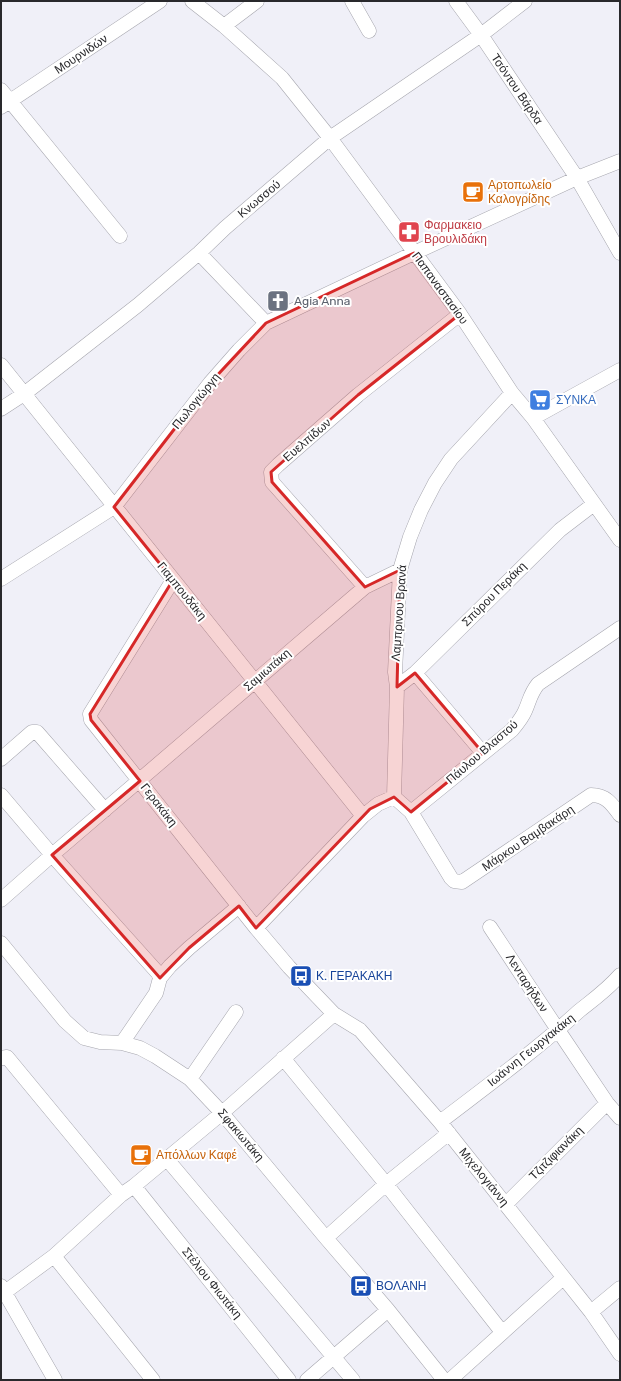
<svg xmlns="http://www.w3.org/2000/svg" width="621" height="1381" font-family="Rubik,sans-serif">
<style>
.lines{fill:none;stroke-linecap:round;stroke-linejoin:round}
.minor-casing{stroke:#a6a6ae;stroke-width:15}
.minor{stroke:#fff;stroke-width:14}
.marked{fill:#d62828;fill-opacity:0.2;stroke:#d62828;stroke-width:3;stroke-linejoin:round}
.labels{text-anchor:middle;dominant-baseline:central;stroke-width:4;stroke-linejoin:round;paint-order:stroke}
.street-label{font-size:12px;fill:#29292c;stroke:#fff}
.food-label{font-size:12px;fill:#c56008;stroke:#fff;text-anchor:start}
.health-label{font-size:12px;fill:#be3a42;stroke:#fff;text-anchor:start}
.worship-label{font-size:12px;fill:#5b616d;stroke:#fff;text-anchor:start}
.shop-label{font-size:12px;fill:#366cbe;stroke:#fff;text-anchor:start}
.transit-label{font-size:12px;fill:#164399;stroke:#fff;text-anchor:start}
</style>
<rect width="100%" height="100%" fill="#f0f0f8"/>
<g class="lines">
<g class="minor-casing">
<path id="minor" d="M192,1L224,26L282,78L330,138L460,314L512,393L533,418L620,540
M352,1L369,31
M456,1L481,35L577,178L620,253
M224,26L257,1
M1,90L120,236
M1,107L160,1
M199,253L266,323
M1,365L363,816
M1,409L24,394L138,305L199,253L225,228L330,138L481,35L525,1
M533,418L620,370
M1,579L114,507L210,383L239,350L266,323L414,253L577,178L620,161
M173,580L90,714L91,720L256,928L289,967L334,1014L360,1030L440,1122L591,1312L620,1354
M365,587L272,482L271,472L278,465L358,395L460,314
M415,673L483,753
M397,687L415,673L560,530L594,504
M1,759L32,732H37L105,810
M1,795L52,855L158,973L160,978
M394,797L397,687L395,672L400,570L410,537L421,510L435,483L451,459L512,393
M394,797L411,812L451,878L454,881L462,882L591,795C606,795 612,804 620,815
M411,812L512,730C517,724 522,718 525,711C530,700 530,694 538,684L620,628
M1,900L52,855L365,587L400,570
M490,927L558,1030L607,1103L620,1118
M256,928L363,816L378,804L394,797
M1,943L65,1021L84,1038L100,1042L122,1043L140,1048L155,1056L190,1079L222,1113L326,1238L388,1310L444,1380
M122,1043L156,993L160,978L170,966L189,948L239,906
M1,1058L7,1057L121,1195
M283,1058L386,1184L502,1332
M190,1079L236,1012
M440,1122C487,1086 535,1051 579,1011C594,999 607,990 620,975
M166,1158L353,1380
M134,1186L289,1380
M506,1204L607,1103
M326,1238L386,1184L449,1133
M54,1256L153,1380
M1,1286L55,1380
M5,1292L54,1256L121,1195L134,1186L222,1113L334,1014
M591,1312L620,1288
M307,1380L388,1310
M450,1380L563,1278"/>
</g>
<use href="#minor" class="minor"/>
</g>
<path class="marked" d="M414,253L460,314L358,395L271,472L272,482L365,587L400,570L397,687L415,673L483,753L411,812L394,797L370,809L256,928L239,906L189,948L160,978L52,855L140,781L91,720L90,714L173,580L114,507L210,383L266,323Z"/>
<defs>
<g id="cafe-square" transform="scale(1.15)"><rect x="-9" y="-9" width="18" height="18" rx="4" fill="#e8710a" stroke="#fff"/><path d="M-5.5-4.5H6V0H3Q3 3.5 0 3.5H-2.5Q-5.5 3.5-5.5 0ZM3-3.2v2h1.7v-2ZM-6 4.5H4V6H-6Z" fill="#fff"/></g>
<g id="pharmacy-square" transform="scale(1.15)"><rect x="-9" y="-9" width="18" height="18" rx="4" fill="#e0444e" stroke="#fff"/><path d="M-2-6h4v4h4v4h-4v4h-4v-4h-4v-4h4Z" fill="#fff"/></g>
<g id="church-square" transform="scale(1.15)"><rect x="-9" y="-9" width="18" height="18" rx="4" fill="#6b7280" stroke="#fff"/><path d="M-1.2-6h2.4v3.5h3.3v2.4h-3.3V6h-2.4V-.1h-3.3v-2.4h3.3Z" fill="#fff"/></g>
<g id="supermarket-square" transform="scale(1.15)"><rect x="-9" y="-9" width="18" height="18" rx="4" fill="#3f7fe0" stroke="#fff"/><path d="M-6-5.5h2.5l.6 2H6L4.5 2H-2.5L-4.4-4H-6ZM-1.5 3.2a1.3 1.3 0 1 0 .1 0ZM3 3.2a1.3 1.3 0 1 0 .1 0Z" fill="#fff"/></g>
<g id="bus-square" transform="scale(1.15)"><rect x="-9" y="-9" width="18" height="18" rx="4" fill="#1a4fb4" stroke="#fff"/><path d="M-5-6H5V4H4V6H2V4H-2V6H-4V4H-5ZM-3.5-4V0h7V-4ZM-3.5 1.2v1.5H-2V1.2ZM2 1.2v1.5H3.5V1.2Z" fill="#fff"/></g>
</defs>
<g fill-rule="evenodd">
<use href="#cafe-square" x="473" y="192"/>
<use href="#pharmacy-square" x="409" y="232"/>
<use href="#church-square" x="278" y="301"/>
<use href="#supermarket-square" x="540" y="400"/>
<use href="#bus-square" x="301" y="976"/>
<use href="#cafe-square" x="141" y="1155"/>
<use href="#bus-square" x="361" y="1286"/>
</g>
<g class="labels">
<g class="street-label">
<text transform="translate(81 54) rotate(-34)">Μουρνιδών</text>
<text transform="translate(517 89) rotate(56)">Τσόντου Βάρδα</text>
<text transform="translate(259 199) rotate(-40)">Κνωσσού</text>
<text transform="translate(440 288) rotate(54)">Παπαναστασίου</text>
<text transform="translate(196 401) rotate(-51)">Πωλογιώργη</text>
<text transform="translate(307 440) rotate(-41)">Ευελπίδων</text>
<text transform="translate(182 591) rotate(51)">Γιαμπουδάκη</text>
<text transform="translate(494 594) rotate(-45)">Σπύρου Περάκη</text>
<text transform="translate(399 613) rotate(-86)">Λαμπρινου Βρανά</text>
<text transform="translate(267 670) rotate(-41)">Σαμιωτάκη</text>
<text transform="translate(482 752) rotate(-41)">Πάυλου Βλαστού</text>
<text transform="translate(159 805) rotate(52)">Γερακάκη</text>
<text transform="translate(528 838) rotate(-34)">Μάρκου Βαμβακάρη</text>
<text transform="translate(527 983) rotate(57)">Λενταρήδων</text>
<text transform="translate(531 1050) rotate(-39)">Ιωάννη Γεωργακάκη</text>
<text transform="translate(241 1135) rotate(50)">Σφακιωτάκη</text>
<text transform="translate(556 1153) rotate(-45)">Τζιτζιφιανάκη</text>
<text transform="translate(484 1177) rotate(51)">Μιχελογιάννη</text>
<text transform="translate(212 1283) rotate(51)">Στέλιου Φιωτάκη</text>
</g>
<g class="food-label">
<text x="488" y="185">Αρτοπωλείο<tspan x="488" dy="14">Καλογρίδης</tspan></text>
<text x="156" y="1155">Απόλλων Καφέ</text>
</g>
<g class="health-label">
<text x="424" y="225">Φαρμακειο<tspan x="424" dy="14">Βρουλιδάκη</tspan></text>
</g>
<g class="worship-label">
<text x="294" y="301">Agia Anna</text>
</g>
<g class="shop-label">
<text x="556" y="400">ΣΥΝΚΑ</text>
</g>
<g class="transit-label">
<text x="316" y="976">Κ. ΓΕΡΑΚΑΚΗ</text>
<text x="376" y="1286">ΒΟΛΑΝΗ</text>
</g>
</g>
<rect width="621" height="1381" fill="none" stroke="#29292c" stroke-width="4"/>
</svg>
